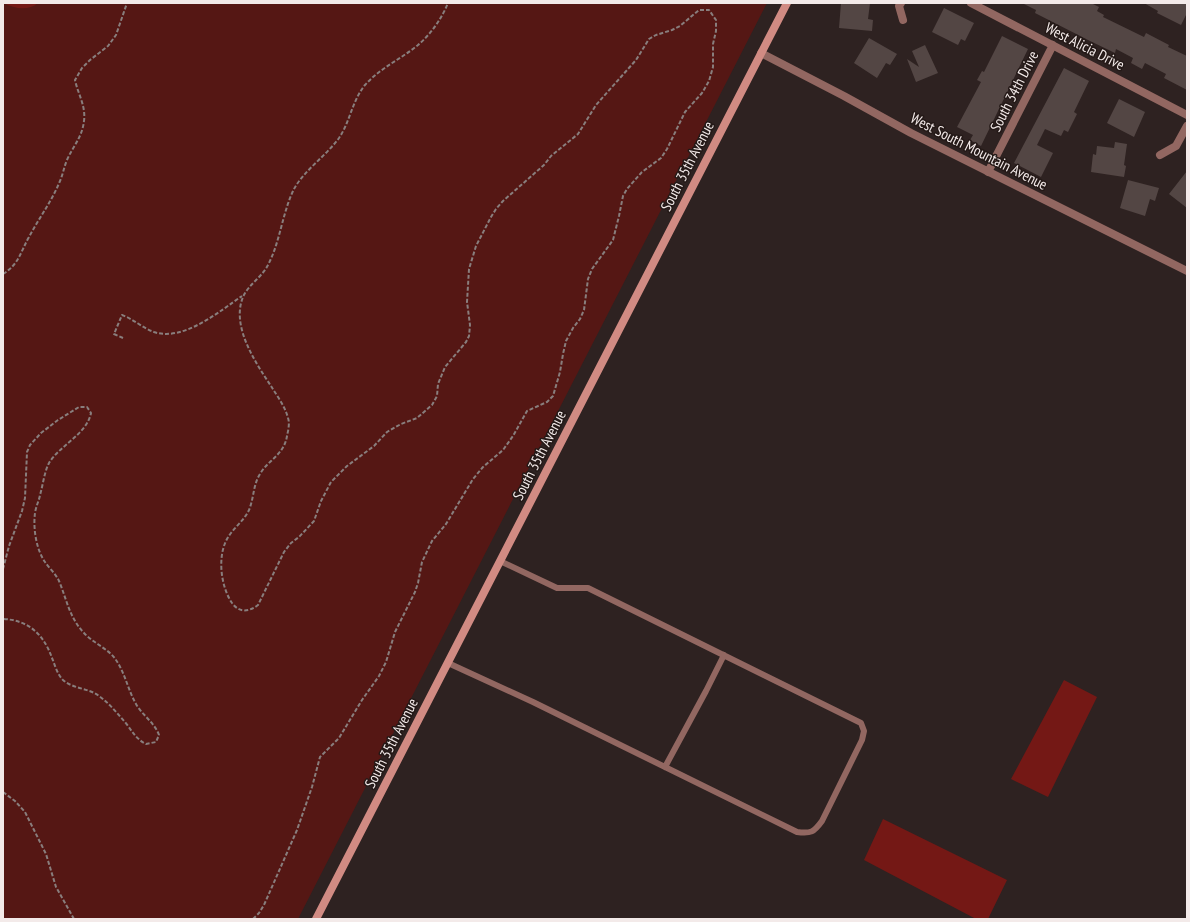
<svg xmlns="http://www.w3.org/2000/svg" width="1190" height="922" font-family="'PT Sans Narrow',sans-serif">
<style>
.green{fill:#551714}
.water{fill:#741815}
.building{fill:#534644}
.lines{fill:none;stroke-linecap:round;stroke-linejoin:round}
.path{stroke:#897e7d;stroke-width:2;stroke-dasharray:4 2;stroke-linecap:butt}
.lane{stroke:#926761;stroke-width:6}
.street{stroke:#926761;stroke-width:8}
.secondary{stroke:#d18b83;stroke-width:8}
.labels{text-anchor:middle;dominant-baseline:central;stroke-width:3;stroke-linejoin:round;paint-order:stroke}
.street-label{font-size:15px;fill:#f3eae9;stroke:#241917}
</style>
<rect width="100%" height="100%" fill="#2e2221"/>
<path class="green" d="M3,3H767L298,919H3Z"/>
<path class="water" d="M4,3H38C29,11 14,9 4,3Z
M1064,680L1097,697L1048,797L1011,779Z
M883,819L1007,880L988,919H976L864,860Z"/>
<path class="building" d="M841,3H870L868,19L873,20L872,31L839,28Z
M1022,3H1091L1099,7L1097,11L1104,15L1103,17L1144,37L1146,33L1169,45L1168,47L1187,56V90L1164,78L1166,74L1145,63L1142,69L1131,63L1133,58L1116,49L1115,53L1090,41L1035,13L1036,10Z
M1144,3H1187V13L1181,25L1157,13L1158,11Z
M944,8L974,23L965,41L961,39L958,45L932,32Z
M1002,36L1028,49L981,146L970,140L973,135L957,127L981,82L977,80L982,71L984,72Z
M869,38L897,54L890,65L886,63L877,78L854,63Z
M925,45L938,73L916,82L907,59L919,67L912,51Z
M1064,68L1089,81L1074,112L1077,114L1068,132L1064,130L1061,136L1045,129L1037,145L1053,153L1041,177L1014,163Z
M1119,99L1145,112L1134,137L1107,123Z
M1115,142L1127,144L1124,165L1126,166L1124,177L1091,172L1093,154L1096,155L1097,146L1114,148Z
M1187,171V208L1169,194Z
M1128,180L1159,188L1155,201L1150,199L1145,216L1120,208Z"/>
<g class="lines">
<path class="path" d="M3,274C19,264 20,253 29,237C39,218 52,201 60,181C63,174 64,167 67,160C73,146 82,138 84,121C86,106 78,94 75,80L82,68L90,60L108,46L116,35L127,3
M123,338L114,334L122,315C133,319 143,328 154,332C183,342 220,311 242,296
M3,569L9,546L22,511L25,498L27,452L30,445L41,433L58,420L79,407H87L91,413C87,434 60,445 49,463C44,473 43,485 40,495C39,501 36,506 35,513C33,528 36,549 45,562C49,568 56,574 59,581C67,600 69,617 84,633C93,643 109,649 116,660C125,673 128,690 136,704C142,715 155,723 159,735L156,742L146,744C136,739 132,731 125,722C117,713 109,703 99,696C89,688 73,689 63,680C57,674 55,665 52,658C44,635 29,620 3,619
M3,792L15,801L25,812L46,854L56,887L74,919
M253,919L259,913L264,905L297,830L312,787L320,757L339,738L362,700L379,676L386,662L395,632L415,592L418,583L422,562L432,541L446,524L473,479L483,467L503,450L513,436L527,411L547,402L553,396L560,372L563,354L566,341L573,328L580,319L584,310L588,279L592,269L613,240L619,216L623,196L627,189L642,172L661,158L667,149L685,112L702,93L709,81L713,67V44L716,31V20L709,10H699L680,26L672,30L656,35L649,39L636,60L596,105L578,134L551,156L544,165L503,201L496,209L491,217L476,246L469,269L467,302L470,325L469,336L466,342L445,367L438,384L437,396L432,405L417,418L401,424L387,432L374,446L347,466L331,482L321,501L314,521L299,537L291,543L284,552L258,605C249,612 239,613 232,603C221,587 217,557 227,539C233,528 244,521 249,510C254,498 253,485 260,474C268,460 284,455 287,436C288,431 290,424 288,418C285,406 277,396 271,386C255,362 231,326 243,297C248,285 262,277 268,265C280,242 282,215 293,191C302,172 326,156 339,138C350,122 352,101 365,85C380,68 401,59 418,45C431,34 442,18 448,3"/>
<path class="lane" d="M448,663L533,702L797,832C811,834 814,832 822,821L862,740L864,731L861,723L588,588H557L500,561
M665,767L706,691L724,655"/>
<path class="street" d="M901,3L899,6L903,20
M971,3L1187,115
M761,53L844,96L911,133L1187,271
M1160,155L1176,146L1187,126
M988,172L1053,45"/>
<path class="secondary" d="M316,919L787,3"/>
</g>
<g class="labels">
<g class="street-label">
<text transform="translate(1085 46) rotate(27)">West Alicia Drive</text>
<text transform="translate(1014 91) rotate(-63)">South 34th Drive</text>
<text transform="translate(979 151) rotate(27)">West South Mountain Avenue</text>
<text transform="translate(687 166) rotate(-63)">South 35th Avenue</text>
<text transform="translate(539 455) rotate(-63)">South 35th Avenue</text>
<text transform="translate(391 743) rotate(-63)">South 35th Avenue</text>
</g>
</g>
<rect width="1190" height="922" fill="none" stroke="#f3eae9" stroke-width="8"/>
</svg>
